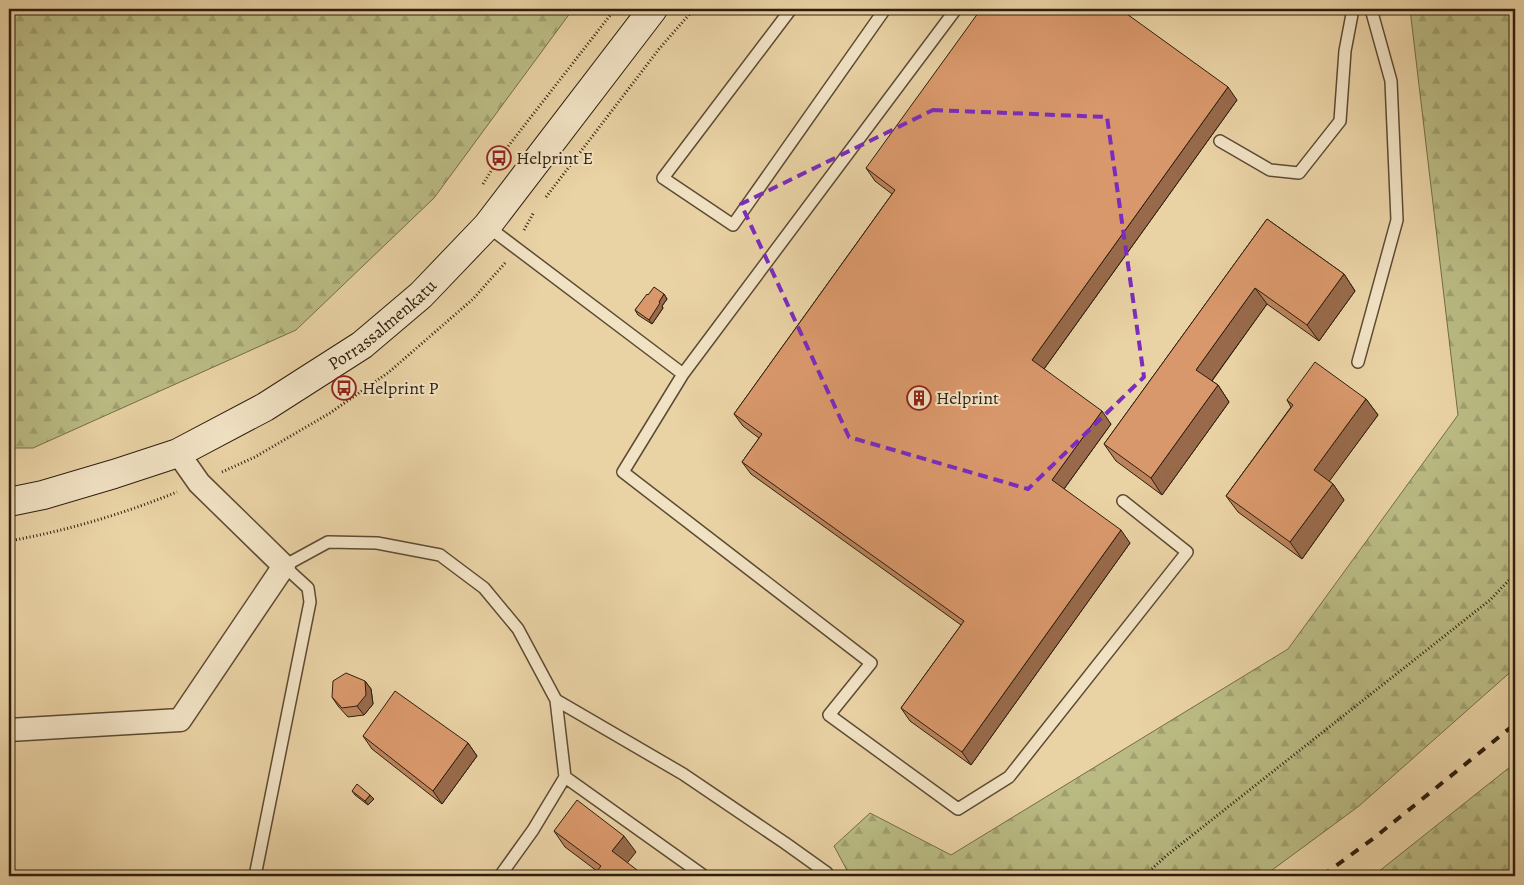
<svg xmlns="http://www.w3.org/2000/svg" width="1524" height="885" font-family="Alegreya,serif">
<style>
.forest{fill:url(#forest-firs);stroke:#746c48}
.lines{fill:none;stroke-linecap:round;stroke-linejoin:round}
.lane-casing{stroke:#5c4b34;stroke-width:14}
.street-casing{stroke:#5c4b34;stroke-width:25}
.secondary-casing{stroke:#2d1e0e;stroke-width:30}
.path{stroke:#2d1e0e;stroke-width:3;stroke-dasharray:1 2.5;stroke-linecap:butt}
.lane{stroke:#f1e2c4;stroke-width:11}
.street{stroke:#f1e2c4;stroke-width:22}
.secondary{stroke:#f1e2c4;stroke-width:28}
.rail{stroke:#2d1e0e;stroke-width:4;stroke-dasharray:9 9;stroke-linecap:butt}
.wall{fill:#bb835c;stroke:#2d1e0e}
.shaded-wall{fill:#986a4b;stroke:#2d1e0e}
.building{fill:#d9986b;stroke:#2d1e0e}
.marked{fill:none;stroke:#7b2cbf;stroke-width:4;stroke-dasharray:10 6;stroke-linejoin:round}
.labels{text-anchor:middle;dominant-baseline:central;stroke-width:4;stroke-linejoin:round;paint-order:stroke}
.poi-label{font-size:18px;fill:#2d1e0e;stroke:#f1e2c4;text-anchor:start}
.street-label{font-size:18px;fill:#2d1e0e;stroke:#f1e2c4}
</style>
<defs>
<pattern id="forest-firs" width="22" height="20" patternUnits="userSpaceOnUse" patternTransform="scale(1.25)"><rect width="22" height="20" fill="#babb83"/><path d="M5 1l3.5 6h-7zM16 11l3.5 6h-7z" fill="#a0a070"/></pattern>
</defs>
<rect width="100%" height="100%" fill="#e9d2a4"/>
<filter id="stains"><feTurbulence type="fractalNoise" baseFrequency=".004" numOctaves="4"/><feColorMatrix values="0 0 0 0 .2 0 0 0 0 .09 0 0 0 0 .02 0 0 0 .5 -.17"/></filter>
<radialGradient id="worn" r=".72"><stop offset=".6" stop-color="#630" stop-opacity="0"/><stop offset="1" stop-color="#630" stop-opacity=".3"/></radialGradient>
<path class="forest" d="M9,9H573L434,198L296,330L33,448H9Z
M1410,9H1515V668L1359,806L1264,876H850L834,846L870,813L951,855L1288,649L1458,415Z
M1515,763V876H1373Z"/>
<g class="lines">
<g class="lane-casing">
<path id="lane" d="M791,9L663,178L733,225L885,9
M1220,141L1270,170L1299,173L1340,121L1345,51L1353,9
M487,226L683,374L956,9
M1358,362L1397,220L1391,81L1371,9
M683,374L623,472L871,663L829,715L958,809L1009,777L1187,552L1123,501
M565,777L704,876
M255,876L310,602L308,588L284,566L328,542L377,543L440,555L484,588L518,629L556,700L683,774L785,843L827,873
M500,876L533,830L565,777L556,700"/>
</g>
<g class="street-casing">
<path id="street" d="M9,730L180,720L284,566L199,483L178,453"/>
</g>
<g class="secondary-casing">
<g id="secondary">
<path id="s1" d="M9,502L43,495L114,474L178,453L265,407L362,345L421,295L487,226L653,9"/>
</g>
</g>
<path class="path" d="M483,184L499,158L615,9
M546,197L659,49L694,9
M524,230L534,212
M222,472L255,457L330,413L389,372L473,299L506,262
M9,541C66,531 123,514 177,492
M1144,876L1166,856L1490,600L1515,574"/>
<use href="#lane" class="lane"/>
<use href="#street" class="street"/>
<use href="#secondary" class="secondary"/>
<path class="rail" d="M1322,876L1374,838L1515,724"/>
</g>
<path class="wall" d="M1237,100L1044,369L1111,424L1064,489L1130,543L971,765L910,721L901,708L961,625L751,474L742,462L759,438L743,426L734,414L892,194L875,181L866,168Z
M1267,219L1344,274L1355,291L1319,341L1267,304L1212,381L1218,385L1229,402L1162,495L1116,461L1104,444Z
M664,294L667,299L662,306L663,308L652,324L638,315L635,310L648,295Z
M1366,399L1378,415L1329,481L1333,484L1344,500L1302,559L1238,512L1226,496L1291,407L1287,400Z
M365,681L371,689L373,704L364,715L348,717L338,706L332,697Z
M363,736L468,743L477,756L442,804L372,749Z
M352,791L370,795L374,799L368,805L355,795Z
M554,831L636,852L597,871L565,847Z"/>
<path class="shaded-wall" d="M1228,87L1237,100L1041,373L1032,360Z
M1344,274L1355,291L1319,341L1307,325Z
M1255,288L1267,304L1208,386L1196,370Z
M664,294L667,299L662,306L663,308L652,324L649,320L659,302Z
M1218,385L1229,402L1162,495L1151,478Z
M1366,399L1378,415L1325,487L1314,470Z
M1102,411L1111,424L1061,493L1052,480Z
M1333,484L1344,500L1302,559L1290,542Z
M1121,530L1130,543L971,765L962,752Z
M365,681L371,689L373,704L364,715L357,706Z
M468,743L477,756L442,804L433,791Z
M370,795L374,799L368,805L365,801Z
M624,836L636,852L624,867L612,851Z"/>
<path class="building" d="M981,9H1120L1228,87L1032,360L1102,411L1052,480L1121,530L962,752L901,708L964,621L742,462L762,434L734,414L895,190L866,168Z
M1267,219L1344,274L1307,325L1255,288L1196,370L1218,385L1151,478L1104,444Z
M654,287L664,294L659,302L660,303L649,320L635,310L647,294L648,295Z
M1315,362L1366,399L1314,470L1333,484L1290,542L1226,496L1293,405L1287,400Z
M346,673L365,681L366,695L357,706L342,708L332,697L333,681Z
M395,691L468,743L433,791L363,736Z
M357,784L370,795L365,801L352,791Z
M577,800L624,836L612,851L645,876H593L601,866L554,831Z"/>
<path class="marked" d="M933,110L1107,117L1144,377L1028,489L849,437L741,204Z"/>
<defs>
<g id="bus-ring" transform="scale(1.25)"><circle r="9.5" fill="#f1e2c4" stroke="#8f2418" stroke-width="1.5"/><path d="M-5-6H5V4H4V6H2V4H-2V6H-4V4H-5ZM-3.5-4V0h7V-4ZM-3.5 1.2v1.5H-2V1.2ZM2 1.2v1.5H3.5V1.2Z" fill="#8f2418"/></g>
<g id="building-ring" transform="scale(1.25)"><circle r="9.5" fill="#f1e2c4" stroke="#8f2418" stroke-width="1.5"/><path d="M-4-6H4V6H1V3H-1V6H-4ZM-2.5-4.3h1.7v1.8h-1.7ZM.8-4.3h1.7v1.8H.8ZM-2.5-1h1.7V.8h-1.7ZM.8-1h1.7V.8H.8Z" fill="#8f2418"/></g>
</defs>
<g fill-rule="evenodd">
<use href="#bus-ring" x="499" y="158"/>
<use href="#bus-ring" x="344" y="388"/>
<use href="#building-ring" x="919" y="398"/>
</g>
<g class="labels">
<g class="poi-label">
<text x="516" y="158">Helprint E</text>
<text x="362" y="388">Helprint P</text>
<text x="936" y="398">Helprint</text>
</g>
<g class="street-label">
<text stroke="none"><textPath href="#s1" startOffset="418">Porrassalmenkatu</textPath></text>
</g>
</g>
<rect width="1524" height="885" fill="none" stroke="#e9d2a4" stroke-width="30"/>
<rect x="10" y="10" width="1504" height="865" fill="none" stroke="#2d1e0e" stroke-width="2.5"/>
<rect x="15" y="15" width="1494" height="855" fill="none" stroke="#2d1e0e"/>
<rect width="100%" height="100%" filter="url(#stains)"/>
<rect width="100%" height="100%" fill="url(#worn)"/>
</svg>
